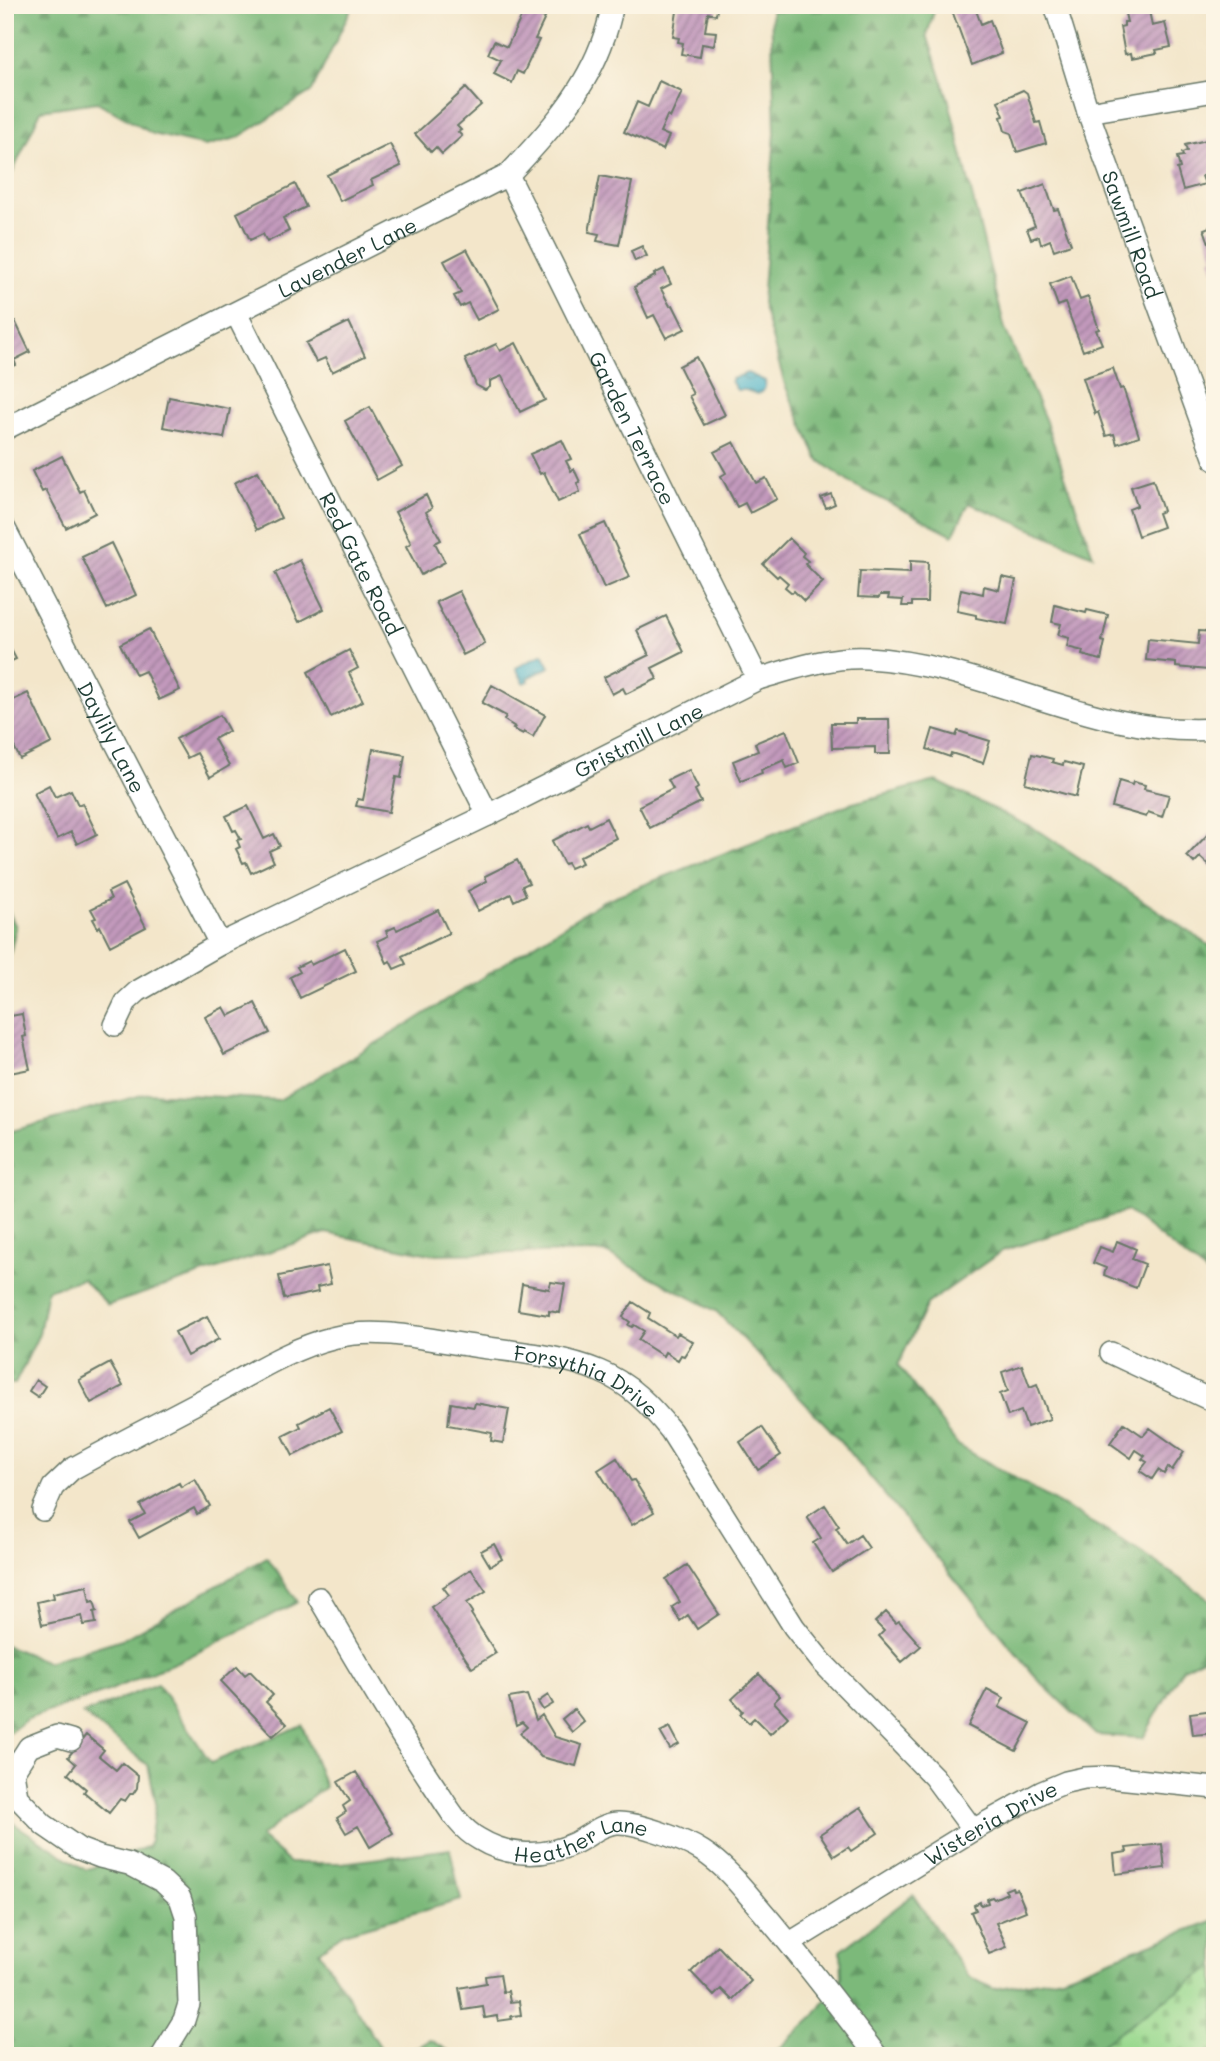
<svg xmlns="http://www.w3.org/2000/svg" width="1220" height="2061" font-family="Mali,sans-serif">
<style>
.forest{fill:url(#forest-firs);stroke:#4d7b57;stroke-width:2}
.cemetery{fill:url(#cemetery-stones);stroke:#5c8b62;stroke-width:2}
.water{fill:url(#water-waves);stroke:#34787e;stroke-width:2}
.building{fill:url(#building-hatch)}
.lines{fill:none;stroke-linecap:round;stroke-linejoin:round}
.minor-casing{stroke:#697868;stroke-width:24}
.minor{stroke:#fff;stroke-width:21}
.labels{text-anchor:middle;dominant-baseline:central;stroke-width:5;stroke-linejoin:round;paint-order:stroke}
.street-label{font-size:21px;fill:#1f3d34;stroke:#fcf5e5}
</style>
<defs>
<pattern id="forest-firs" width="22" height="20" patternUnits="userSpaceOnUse" patternTransform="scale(1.75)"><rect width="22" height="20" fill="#7bb97a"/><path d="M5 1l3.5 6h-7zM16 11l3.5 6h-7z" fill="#649865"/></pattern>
<pattern id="cemetery-stones" width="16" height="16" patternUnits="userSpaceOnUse" patternTransform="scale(1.75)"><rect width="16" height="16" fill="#9ad98f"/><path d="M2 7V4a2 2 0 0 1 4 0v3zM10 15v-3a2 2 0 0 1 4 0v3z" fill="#84bb7c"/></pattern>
<pattern id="water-waves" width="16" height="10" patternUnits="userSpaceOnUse" patternTransform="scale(1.75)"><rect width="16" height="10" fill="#4ab2c9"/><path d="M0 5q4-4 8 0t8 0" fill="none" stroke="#3d92a4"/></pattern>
<pattern id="building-hatch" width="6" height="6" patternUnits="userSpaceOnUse" patternTransform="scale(1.75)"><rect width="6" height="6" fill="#c299bc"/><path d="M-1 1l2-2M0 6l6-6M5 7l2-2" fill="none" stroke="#9d7e9a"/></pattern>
</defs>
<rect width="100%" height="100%" fill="#fcf5e5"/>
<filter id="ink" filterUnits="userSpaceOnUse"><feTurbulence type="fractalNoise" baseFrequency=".0143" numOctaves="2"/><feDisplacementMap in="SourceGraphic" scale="14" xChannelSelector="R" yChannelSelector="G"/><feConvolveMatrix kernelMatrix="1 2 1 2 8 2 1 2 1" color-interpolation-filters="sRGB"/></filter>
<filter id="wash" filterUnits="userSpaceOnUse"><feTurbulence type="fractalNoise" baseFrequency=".00686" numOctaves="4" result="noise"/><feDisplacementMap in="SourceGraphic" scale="28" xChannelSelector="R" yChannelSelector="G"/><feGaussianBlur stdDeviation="1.57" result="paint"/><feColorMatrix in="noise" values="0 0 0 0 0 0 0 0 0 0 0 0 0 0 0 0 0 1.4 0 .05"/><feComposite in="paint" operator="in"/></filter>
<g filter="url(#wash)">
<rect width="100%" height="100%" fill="#f3e6ca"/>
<path class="forest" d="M5,5H353L312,91L237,138L205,146L153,134L97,102L41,110L5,189Z
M771,5H936L927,35L949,101L1005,329L1045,419L1093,555L969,503L953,535L850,483L818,459L785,385L762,303L775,133Z
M936,781L1041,832L1215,949V1280L1127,1211L1002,1251L927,1304L898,1365L958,1445L1135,1548L1215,1603V1652L1183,1668L1143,1738L1096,1735L1041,1683L829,1428L716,1311L604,1252L430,1254L326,1233L108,1305L82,1279L47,1290L39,1334L15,1384L5,1383V1133L149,1093L279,1100L412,1022L603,901L849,804Z
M5,903L16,927L5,976Z
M267,1557L298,1602L188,1657L108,1691L27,1719L5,1736V1645L47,1662L125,1638Z
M158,1684L211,1763L302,1725L325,1787L260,1837L290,1863H342L450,1849L461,1900L343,1933L319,1951L386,2056H5V1818L86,1870L149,1846L156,1803L148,1765L83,1714Z
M913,1895L968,1976L994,1989L1062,1977L1215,1920V1965L1093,2050V2056H769L780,2048L815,2015L842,1977L841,1950Z
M431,2040L457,2056H400Z"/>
<path class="cemetery" d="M1215,1965V2056H1093V2050Z"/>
<path class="water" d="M747,373L765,381C766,387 764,393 757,394L746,390H737L731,381L732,379Z
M543,654L550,667L528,678L529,681L524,683L516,668Z"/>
<g id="blocks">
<path class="building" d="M678,5H718L716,15L708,13L705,31L716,32L714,46L702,44L700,57L681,54L683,43L678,42L679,38L673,37Z
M950,5H974L981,24L990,20L1002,53L972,65Z
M1123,5H1148L1152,26L1165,23L1171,47L1156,50L1157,53L1132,58L1131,53L1125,54L1120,27L1124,26V22H1127Z
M525,9L545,18L535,39L539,40L523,74L517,71L512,83L494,74L501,60L488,54L494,41L507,47Z
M659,81L682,92L670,118L667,116L660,132L669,136L663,150L624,132L637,102L648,107Z
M466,88L481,105L457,126L461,130L458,132L462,136L442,154L436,147L431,152L415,134Z
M1023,90L1027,93L1036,123L1040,122L1046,143L1017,152L1011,133L1005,131L1001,117L1004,116L998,101Z
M1211,139L1212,143L1215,142V173L1202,176L1205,184L1183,190L1177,169L1180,168L1177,157L1183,156L1182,153L1187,151L1185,145Z
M390,144L401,166L371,180L373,185L340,201L327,175Z
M600,176L632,182L619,245L597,241L599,234L589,232Z
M295,184L306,207L283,218L289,231L267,242L263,234L250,240L237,213Z
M1045,184L1054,210L1058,209L1071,244L1054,250L1050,240L1041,244L1039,236L1031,239L1027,229L1035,226L1022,193Z
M1215,225V271H1214L1210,259L1214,257L1204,229Z
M642,246L647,256L635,261L631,251Z
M467,249L499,309L477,320L468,303L460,307L454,296L461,293L444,261Z
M664,269L671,284L661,289L670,306L673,305L685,329L666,338L654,315L648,318L634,287L655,276L654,274Z
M1071,276L1080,300L1088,297L1099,329L1096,330L1102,344L1083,351L1065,303L1058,306L1050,284Z
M15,321L30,352L14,360L16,365L5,370V326Z
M349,322L365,356L332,372L325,358L316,362L306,343Z
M516,343L545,400L520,412L502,376L490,381V387L485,390L476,385L465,359L496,344L500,351Z
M696,357L725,415L704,425L689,396L693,394L679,366Z
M1113,368L1120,389L1123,388L1139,436L1117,444L1114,434L1106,436L1098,412L1095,414L1083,378Z
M169,397L230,409L224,438L163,427Z
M370,407L402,466L377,480L345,421Z
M562,440L571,459L566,461L571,471L574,469L580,482L577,483L580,492L558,502L544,472L540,474L530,454Z
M734,442L756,483L766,478L777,499L750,513L745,503L737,507L721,476L726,473L714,452Z
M62,456L80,492L84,490L95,513L66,528L46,490L42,492L32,471Z
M258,471L281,518L257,530L234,483Z
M1153,480L1163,511L1158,513L1163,527L1138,536L1129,509L1137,506L1131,487Z
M831,494L835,504L826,508L821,498Z
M426,495L432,508L426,512L441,540L435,543L445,562L421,575L406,546L411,543L395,512Z
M605,523L630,577L604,588L580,534Z
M789,538L804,553L802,556L808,561L805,564L823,582L804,601L794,591L792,593L785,587L788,583L779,575L777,577L763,564Z
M111,543L136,595L107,609L82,557Z
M300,560L324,609L299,622L275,573Z
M910,561L928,562L927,602H912V606H902L903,600L888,599L889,595H880L879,598L858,597L860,571L910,573Z
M1002,577L1016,580L1007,624L976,618V615L957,611L961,589L983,594L984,586L999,590Z
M459,591L485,644L463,655L436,602Z
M1055,605L1086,613L1087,610L1108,615L1102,641L1105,642L1101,660L1082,655L1083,651L1067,647L1069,638L1058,635L1061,624L1052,622Z
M666,616L684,652L652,668L657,679L626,694L623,688L612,694L604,677L649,655L637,630Z
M149,629L180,690L159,700L145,671L136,675L120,644Z
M1199,631L1212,632L1208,670L1176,667V663L1146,660L1148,639L1198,644Z
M5,638L16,659L5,664Z
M349,650L358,668L349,673L363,701L331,717L308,672Z
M492,685L545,715L533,737L524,732L523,734L513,729L515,727L504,720L506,716L482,703Z
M28,693L52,743L20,759L5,728V704Z
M220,715L229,731L214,739L229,766L210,777L197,753L187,758L176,739Z
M856,719H889L890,754H875V747L832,748L831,723H856Z
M933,729L956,736L958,731L990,741L983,763L951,753L950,757L927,749Z
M786,730L799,763L787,768L784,760L761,770L762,773L741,781L733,761L758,751L755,743Z
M373,749L405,755L401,778L396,777L389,812L356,806L358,799L363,800Z
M1032,754L1053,759L1052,762L1063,765L1064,762L1083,767L1076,797L1025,783Z
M689,770L698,788L695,790L701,802L650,828L639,806L673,789L668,780Z
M1119,781L1132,785L1133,782L1145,785L1144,789L1169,795L1162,817L1148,812L1146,817L1112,807Z
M49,785L55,797L71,790L78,805L82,803L97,834L77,844L71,832L57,839L34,793Z
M248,806L264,839L274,834L280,846L269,851L274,862L251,873L246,862L243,863L236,849L240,847L237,840L241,839L236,830L233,831L226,816Z
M606,818L616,838L579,857L582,863L570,868L567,863L564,864L552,841L587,823L589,827Z
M1211,831L1215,835V871L1200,857L1194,863L1187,856Z
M517,860L529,883L522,886L526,895L514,901L511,894L478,911L468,891L487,881L485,876Z
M124,884L146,927L110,946L100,926L98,928L93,919L96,918L91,909L111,899L108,892Z
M438,910L449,933L402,956L406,964L394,969L390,961L387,963L377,941L388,936L386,931L395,927L397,930Z
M345,948L356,971L300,998L290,977L300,972L297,967L309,961L311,965Z
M255,1003L270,1033L224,1055L205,1017L224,1007L229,1016Z
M22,1014L26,1036L23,1037L30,1069L5,1074V1017Z
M1117,1241L1136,1249L1132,1259L1145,1264L1136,1288L1104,1275L1106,1268L1093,1263L1100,1247L1113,1252Z
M327,1266L331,1284L317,1287L318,1292L284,1299L279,1276Z
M551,1282L565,1284L560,1313L549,1311V1315L518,1310L522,1284L549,1289Z
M633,1302L650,1313L648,1318L676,1336L678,1333L693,1342L684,1356L681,1355L678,1360L665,1352L663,1356L638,1340L644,1331L634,1325L632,1327L628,1325L630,1322L623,1317Z
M207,1316L219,1339L187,1356L175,1332Z
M110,1363L123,1386L91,1403L79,1380Z
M1022,1365L1030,1387L1037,1384L1050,1419L1027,1427L1021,1411L1008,1416L1000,1394L1008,1391L1002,1372Z
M36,1380L45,1386L38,1397L29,1391Z
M451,1403L474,1407L475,1403L509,1409L503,1443L491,1441L492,1433L448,1425Z
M329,1407L342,1431L293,1456L283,1436L301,1427L299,1423Z
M1124,1423L1143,1436L1150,1428L1184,1452L1172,1470L1168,1467L1164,1474L1158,1470L1152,1479L1140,1471L1147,1462L1142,1459L1145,1456L1136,1450L1131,1458L1110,1443Z
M762,1427L781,1455L758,1470L740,1442Z
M617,1458L631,1481L634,1480L654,1512L632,1525L598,1470Z
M195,1479L210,1506L197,1514L194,1508L139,1538L130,1522L145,1514L140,1505L179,1483L181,1487Z
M825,1505L839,1526L836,1528L847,1544L860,1535L869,1548L832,1572L813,1543L821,1538L807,1517Z
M494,1544L502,1559L490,1566L481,1551Z
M687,1565L719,1614L697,1629L688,1615L680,1621L672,1607L680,1602L666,1579Z
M471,1569L486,1591L467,1603L473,1612L471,1614L496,1653L472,1668L431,1607L449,1595L443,1587Z
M87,1586L90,1602L94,1601L97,1611L94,1612L96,1623L84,1625L82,1616L42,1625L37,1602L54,1598L53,1593Z
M886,1612L896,1623L899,1621L921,1646L902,1662L879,1636L884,1631L875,1622Z
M237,1666L245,1675L250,1671L273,1695L266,1702L287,1724L273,1736L221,1681Z
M759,1674L780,1696L774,1702L788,1717L770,1734L754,1718L749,1723L740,1714L743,1711L732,1699Z
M987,1689L1004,1698L999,1707L1031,1723L1016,1751L968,1726Z
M527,1695L536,1720L542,1715L555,1737L582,1745L576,1766L541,1757L520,1733L527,1727L522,1722L516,1725L509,1698Z
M548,1695L553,1704L543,1710L538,1702Z
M574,1709L584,1722L572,1732L562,1719Z
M1215,1710V1733L1193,1735L1190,1713Z
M670,1727L679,1744L670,1749L660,1732Z
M86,1735L104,1750L99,1756L116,1770L122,1763L138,1776L137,1788L133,1794H130L125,1801L120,1799L109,1813L84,1792L86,1789L68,1774L76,1764L68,1757Z
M356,1772L393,1833L370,1847L358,1826L346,1833L337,1818L346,1812L343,1806L350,1801L338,1782Z
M861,1807L878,1833L851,1851L848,1847L834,1856L820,1834Z
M1162,1844L1165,1868L1116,1874L1114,1854L1127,1852L1126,1848Z
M1012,1887L1013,1890L1017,1889L1026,1911L996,1923L1007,1947L989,1954L971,1912L976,1910L974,1905L980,1902L981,1905L988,1903L987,1899L992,1897L994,1899L1007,1893L1005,1890Z
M718,1946L751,1981L732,2000L721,1989L714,1996L691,1972Z
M500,1974L503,1992L508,1991L510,2002L519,2001L521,2015L511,2016L512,2019L498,2021L497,2016L485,2018L483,2007L463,2010L459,1988L486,1983L485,1976Z"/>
</g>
</g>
<g filter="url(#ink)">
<use href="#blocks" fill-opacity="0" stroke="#697868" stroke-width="2"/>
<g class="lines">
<g class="minor-casing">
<g id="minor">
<path id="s1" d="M1055,5L1088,112L1215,460"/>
<path d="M1088,112L1215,91"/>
<path id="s2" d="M508,175L758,679"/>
<path id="s3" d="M236,313L488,815"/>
<path id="s4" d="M5,429L508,175C547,134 586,91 604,37C608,27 610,16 613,5"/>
<path id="s5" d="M5,529L220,944"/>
<path id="s6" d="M115,1025L126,1002L138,991L220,944L488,815L758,679C793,669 830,656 867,658C986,664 1094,738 1215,729"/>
<path d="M1111,1353L1215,1402"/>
<path id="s7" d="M43,1510L53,1487L72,1469C117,1444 163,1421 208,1397C248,1376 288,1349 332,1338C379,1326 427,1340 474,1346C515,1352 560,1355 599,1371C629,1383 651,1406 671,1431L794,1627L821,1661L934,1777L973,1830"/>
<path id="s8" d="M319,1598C356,1660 392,1723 432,1783C446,1803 457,1827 479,1839C508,1857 544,1858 575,1843C589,1836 601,1824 617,1823C637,1822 685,1840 702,1851C726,1866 744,1890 762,1911C802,1957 839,2007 877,2056"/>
<path d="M71,1740L57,1736L29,1747L13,1772L17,1797L44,1825L79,1849L100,1857L129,1864L163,1882L180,1898L186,1916L189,2004L184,2020L162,2056"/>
<path id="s9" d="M790,1943L973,1830L1042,1792L1066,1782L1084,1778L1108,1777L1215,1788"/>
</g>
</g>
<use href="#minor" class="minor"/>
</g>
</g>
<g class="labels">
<g class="street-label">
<text stroke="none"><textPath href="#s1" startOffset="242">Sawmill Road</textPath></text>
<text stroke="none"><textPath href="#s4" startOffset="383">Lavender Lane</textPath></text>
<text stroke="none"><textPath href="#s2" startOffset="282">Garden Terrace</textPath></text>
<text stroke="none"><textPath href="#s3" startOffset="280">Red Gate Road</textPath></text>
<text stroke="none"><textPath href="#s5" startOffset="234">Daylily Lane</textPath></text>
<text stroke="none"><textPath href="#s6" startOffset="602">Gristmill Lane</textPath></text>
<text stroke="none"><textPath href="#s7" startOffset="606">Forsythia Drive</textPath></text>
<text stroke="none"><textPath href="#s9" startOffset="234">Wisteria Drive</textPath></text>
<text stroke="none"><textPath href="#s8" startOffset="399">Heather Lane</textPath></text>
</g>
</g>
<rect width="1220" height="2061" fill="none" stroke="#fcf5e5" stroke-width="28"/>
</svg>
